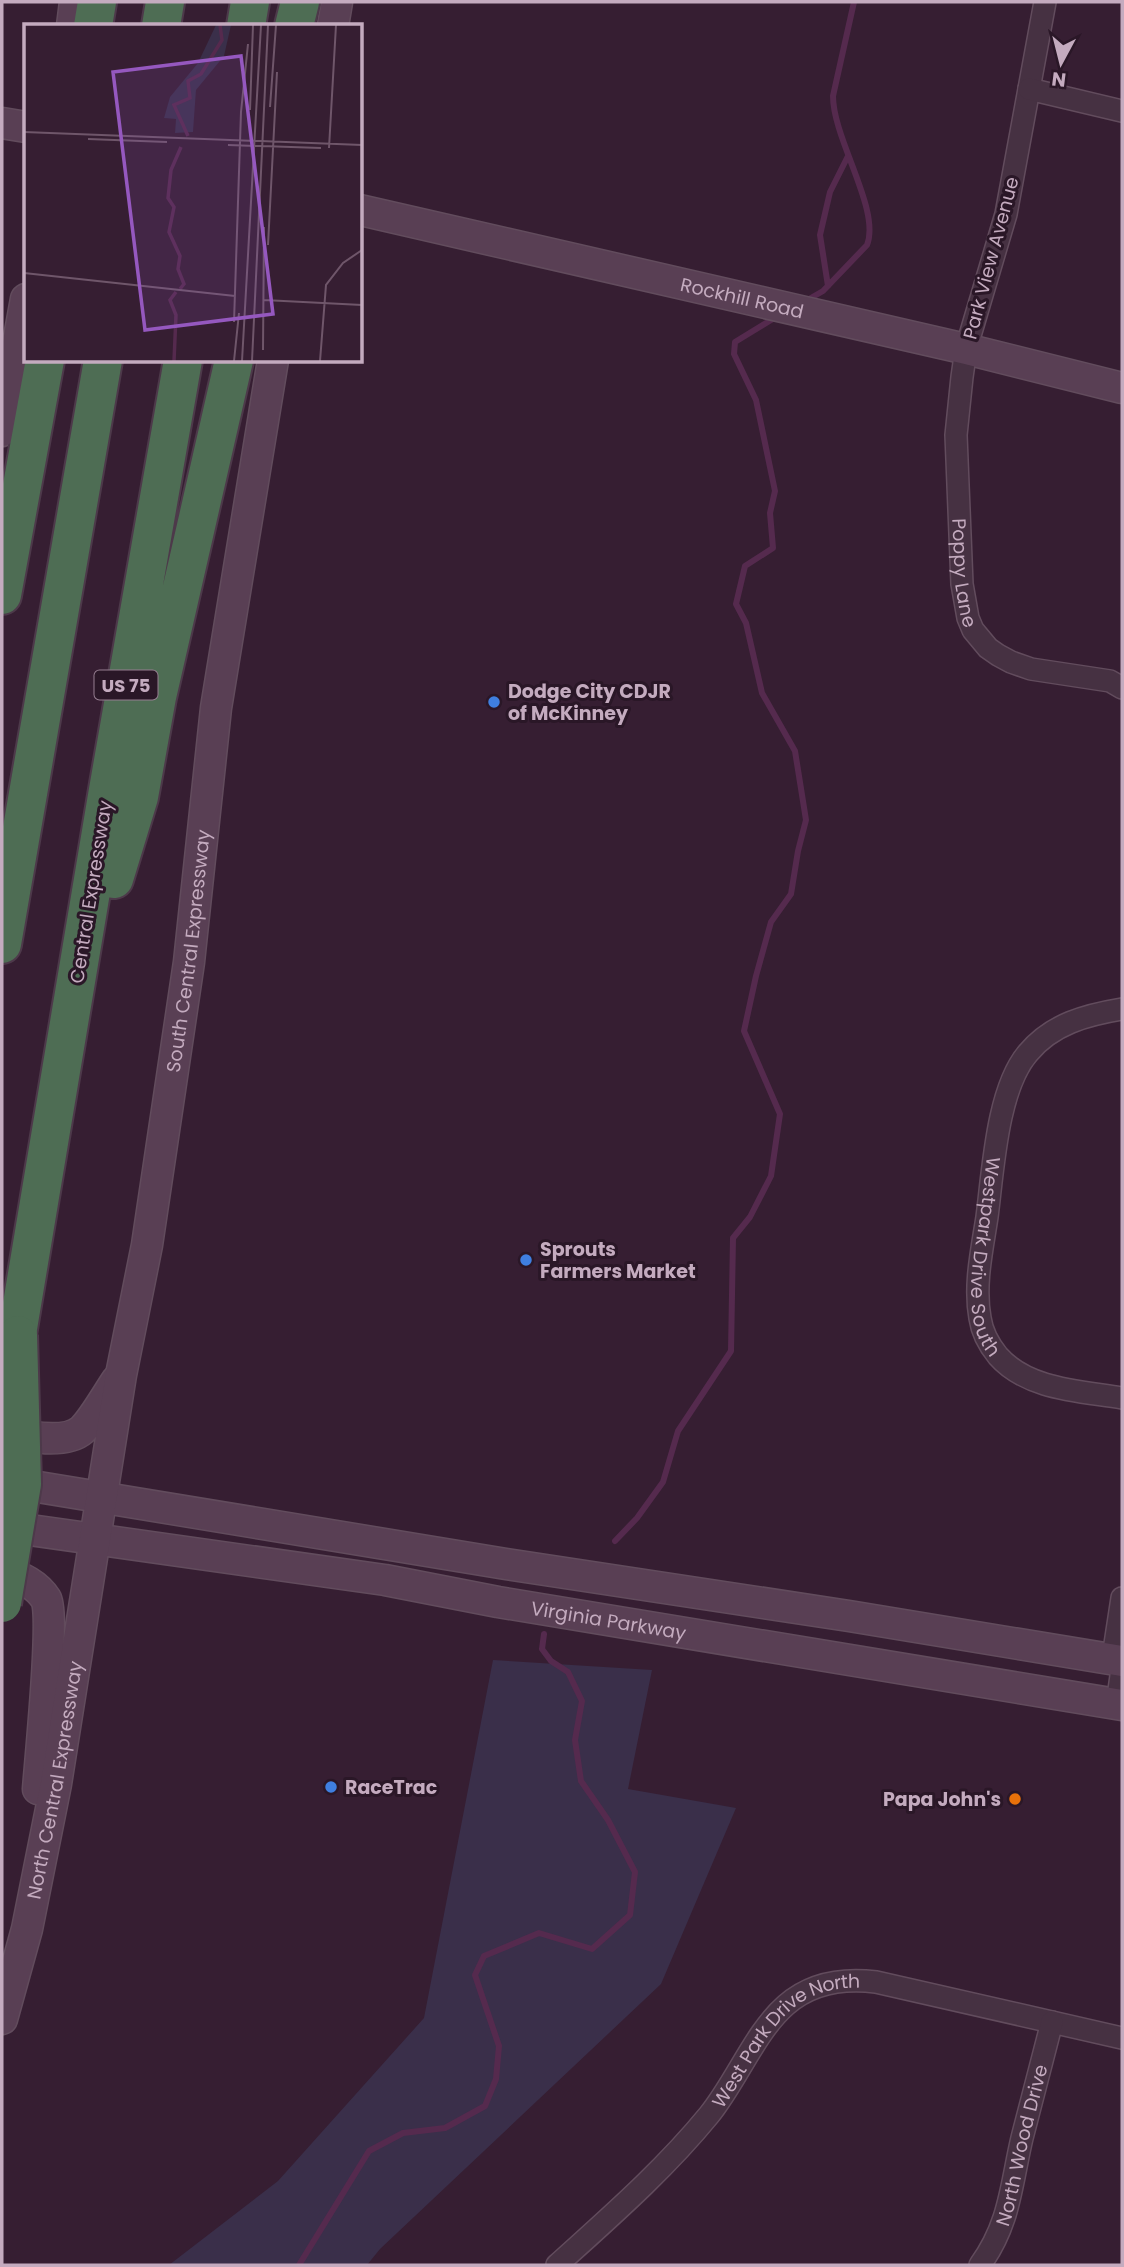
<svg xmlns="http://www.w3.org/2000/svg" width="1124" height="2267" font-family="Poppins,sans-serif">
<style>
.green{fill:#3a2f4a}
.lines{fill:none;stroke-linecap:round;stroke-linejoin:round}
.stream{stroke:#552a4e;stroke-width:6}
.street-casing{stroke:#624c5d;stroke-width:24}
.secondary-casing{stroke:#624c5d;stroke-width:33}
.highway-casing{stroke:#4d394a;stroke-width:42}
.street{stroke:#463142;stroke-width:21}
.secondary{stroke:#593f54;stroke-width:30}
.highway{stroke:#4e6d54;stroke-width:38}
.highway-bridge-casing{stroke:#4d394a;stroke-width:42;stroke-linecap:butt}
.highway-bridge{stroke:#4e6d54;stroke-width:38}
.shop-dot{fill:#3f7fe0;stroke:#2a1727;stroke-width:2.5}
.food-dot{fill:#e8710a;stroke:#2a1727;stroke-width:2.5}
.labels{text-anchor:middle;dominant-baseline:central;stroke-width:6;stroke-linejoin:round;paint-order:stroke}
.shield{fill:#2a1727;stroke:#967f91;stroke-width:2}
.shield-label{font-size:18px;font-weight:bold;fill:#c4abbf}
.street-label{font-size:19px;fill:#c4abbf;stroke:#2a1727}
.poi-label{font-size:19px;font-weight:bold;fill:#c4abbf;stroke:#2a1727;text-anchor:start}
.inset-river{fill:none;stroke:#552a4e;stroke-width:3.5}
.inset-road{fill:none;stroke:#6f566a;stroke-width:2}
.view{fill:#9558bf;fill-opacity:0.15;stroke:#9558bf;stroke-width:3.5}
.inset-edge{fill:none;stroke:#c4abbf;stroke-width:3.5}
</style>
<rect width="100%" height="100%" fill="#361e32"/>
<path class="green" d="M493,1660L652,1670L628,1789L736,1808L661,1984L380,2249L367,2265H169L278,2181L424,2018Z"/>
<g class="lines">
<path class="stream" d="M828,286L820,235L830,192L848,156
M804,302L823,291L867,245C881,210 833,139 833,96L854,2
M615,1541L637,1518L663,1482L678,1431L731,1351L733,1238L750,1217L771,1176L780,1114L744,1031L756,976L771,922L791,894L798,851L806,820L795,751L762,693L746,623L736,604L745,566L773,548L770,513L775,491L756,400L734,354L735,342L776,317
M299,2265L369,2151L403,2133L445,2128L485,2106L496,2079L499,2046L475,1975L484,1956L539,1933L592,1949L630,1915L635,1872L608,1820L581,1781L575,1740L582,1701L568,1672L551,1661L542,1649L544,1634"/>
<g class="street-casing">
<g id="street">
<path id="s1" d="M1045,2L1006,214L966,349L962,377L956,435L962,584L968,618L973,630L988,648L998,655L1011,662L1031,669L1110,681L1122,688"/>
<path d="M1029,89L1122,111"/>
<path id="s2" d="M1122,1009C1086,1015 1052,1024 1028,1053C997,1089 993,1171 987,1217C982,1250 974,1285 980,1318C982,1332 989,1345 998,1356C1028,1390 1081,1391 1122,1398"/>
<path d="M1122,1598L1115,1644L1122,1658"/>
<path d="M1117,1704L1122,1669"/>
<path id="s3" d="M557,2265C610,2217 664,2170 709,2115C736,2082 755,2032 786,2005C811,1983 843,1978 876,1982L1122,2038"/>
<path id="s4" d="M980,2265C1010,2224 1011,2185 1022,2138C1032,2099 1042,2061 1052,2022"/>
</g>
</g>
<g class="secondary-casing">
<g id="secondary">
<path d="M72,26L75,2"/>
<path d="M333,26L337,2"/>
<path d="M2,123L26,127"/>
<path id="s5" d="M360,210L966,349L1122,388"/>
<path d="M2,431L26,299"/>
<path d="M2,1432C23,1436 65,1445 82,1430C93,1420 108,1393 117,1380"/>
<path d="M2,1481L506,1564L849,1616L1122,1661"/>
<path id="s6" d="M2,1526L385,1580L498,1602L1122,1705"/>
<path d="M2,1570C19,1577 36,1583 46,1599C55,1613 40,1762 38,1789"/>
<path id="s7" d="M2,2019L27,1929L56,1784L121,1375L147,1245L189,962L216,708L273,360"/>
</g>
</g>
<g class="highway-casing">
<path id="highway" d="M93,26L97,2
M161,26L165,2
M246,26L250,2
M294,26L300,2
M2,595L45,360
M114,879L139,797L157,697L234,360
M2,944L103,360
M11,1370L108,790L183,360"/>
</g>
<use href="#street" class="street"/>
<use href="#secondary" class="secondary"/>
<use href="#highway" class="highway"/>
<g class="highway-bridge-casing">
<path id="highway-bridge" d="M2,1603L22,1484L18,1335"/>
</g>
<use href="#highway-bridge" class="highway-bridge"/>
</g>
<g class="shop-dot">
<circle cx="494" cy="702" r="7"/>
<circle cx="526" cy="1260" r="7"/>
<circle cx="331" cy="1787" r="7"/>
</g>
<circle class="food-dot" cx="1015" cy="1799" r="7"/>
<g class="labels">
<rect class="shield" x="94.5" y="670.5" width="63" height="29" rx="5"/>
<g class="shield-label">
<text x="126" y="685">US 75</text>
</g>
<g class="street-label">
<text transform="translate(991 258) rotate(-75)">Park View Avenue</text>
<text stroke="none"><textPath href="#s5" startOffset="392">Rockhill Road</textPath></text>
<text stroke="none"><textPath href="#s1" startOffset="581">Poppy Lane</textPath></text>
<text transform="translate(91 892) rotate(-81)">Central Expressway</text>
<text stroke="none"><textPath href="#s7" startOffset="1085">South Central Expressway</textPath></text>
<text stroke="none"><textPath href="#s2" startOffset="318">Westpark Drive South</textPath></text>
<text stroke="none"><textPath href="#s6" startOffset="614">Virginia Parkway</textPath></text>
<text stroke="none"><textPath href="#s7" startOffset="245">North Central Expressway</textPath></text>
<text stroke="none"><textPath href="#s3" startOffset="327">West Park Drive North</textPath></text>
<text stroke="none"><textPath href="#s4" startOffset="128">North Wood Drive</textPath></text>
</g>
<g class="poi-label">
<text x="508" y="691">Dodge City CDJR<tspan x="508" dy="22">of McKinney</tspan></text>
<text x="540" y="1249">Sprouts<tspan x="540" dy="22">Farmers Market</tspan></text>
<text x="345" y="1787">RaceTrac</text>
<text x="1001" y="1799" text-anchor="end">Papa John's</text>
</g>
</g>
<g transform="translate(24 24)">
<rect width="338" height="338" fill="#361e32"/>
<path d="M192,1H207L200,32L172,66L169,108L151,109L152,95L140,94L146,73L174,39Z" fill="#3a2f4a"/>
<path class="inset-river" d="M164,112L150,81L166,74L164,57L177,50L198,16L196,1M156,265L160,260L154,245L156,232L145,208L150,183L144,174L147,146L157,123M150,337L152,291L146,276L152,268"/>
<path class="inset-road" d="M246,83L252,1M226,86L229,1M0,108L338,121M64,115L143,118M204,121L297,124M305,124L312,1M244,221L253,48M0,249L211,272M240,276L338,281M210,298L217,88L224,20M239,326L240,203M210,337L215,289M218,337L237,1M228,337L244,1M296,337L302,261L319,239L338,226"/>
<path class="view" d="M217,32L249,290L121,306L89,48Z"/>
<rect width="338" height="338" class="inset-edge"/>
</g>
<rect width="1124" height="2267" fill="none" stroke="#c4abbf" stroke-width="7"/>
<g transform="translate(1061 63) rotate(187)" stroke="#2a1727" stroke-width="5" paint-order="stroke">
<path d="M0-5L12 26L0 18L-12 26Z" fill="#c4abbf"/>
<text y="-10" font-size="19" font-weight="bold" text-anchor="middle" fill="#c4abbf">N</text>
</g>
</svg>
